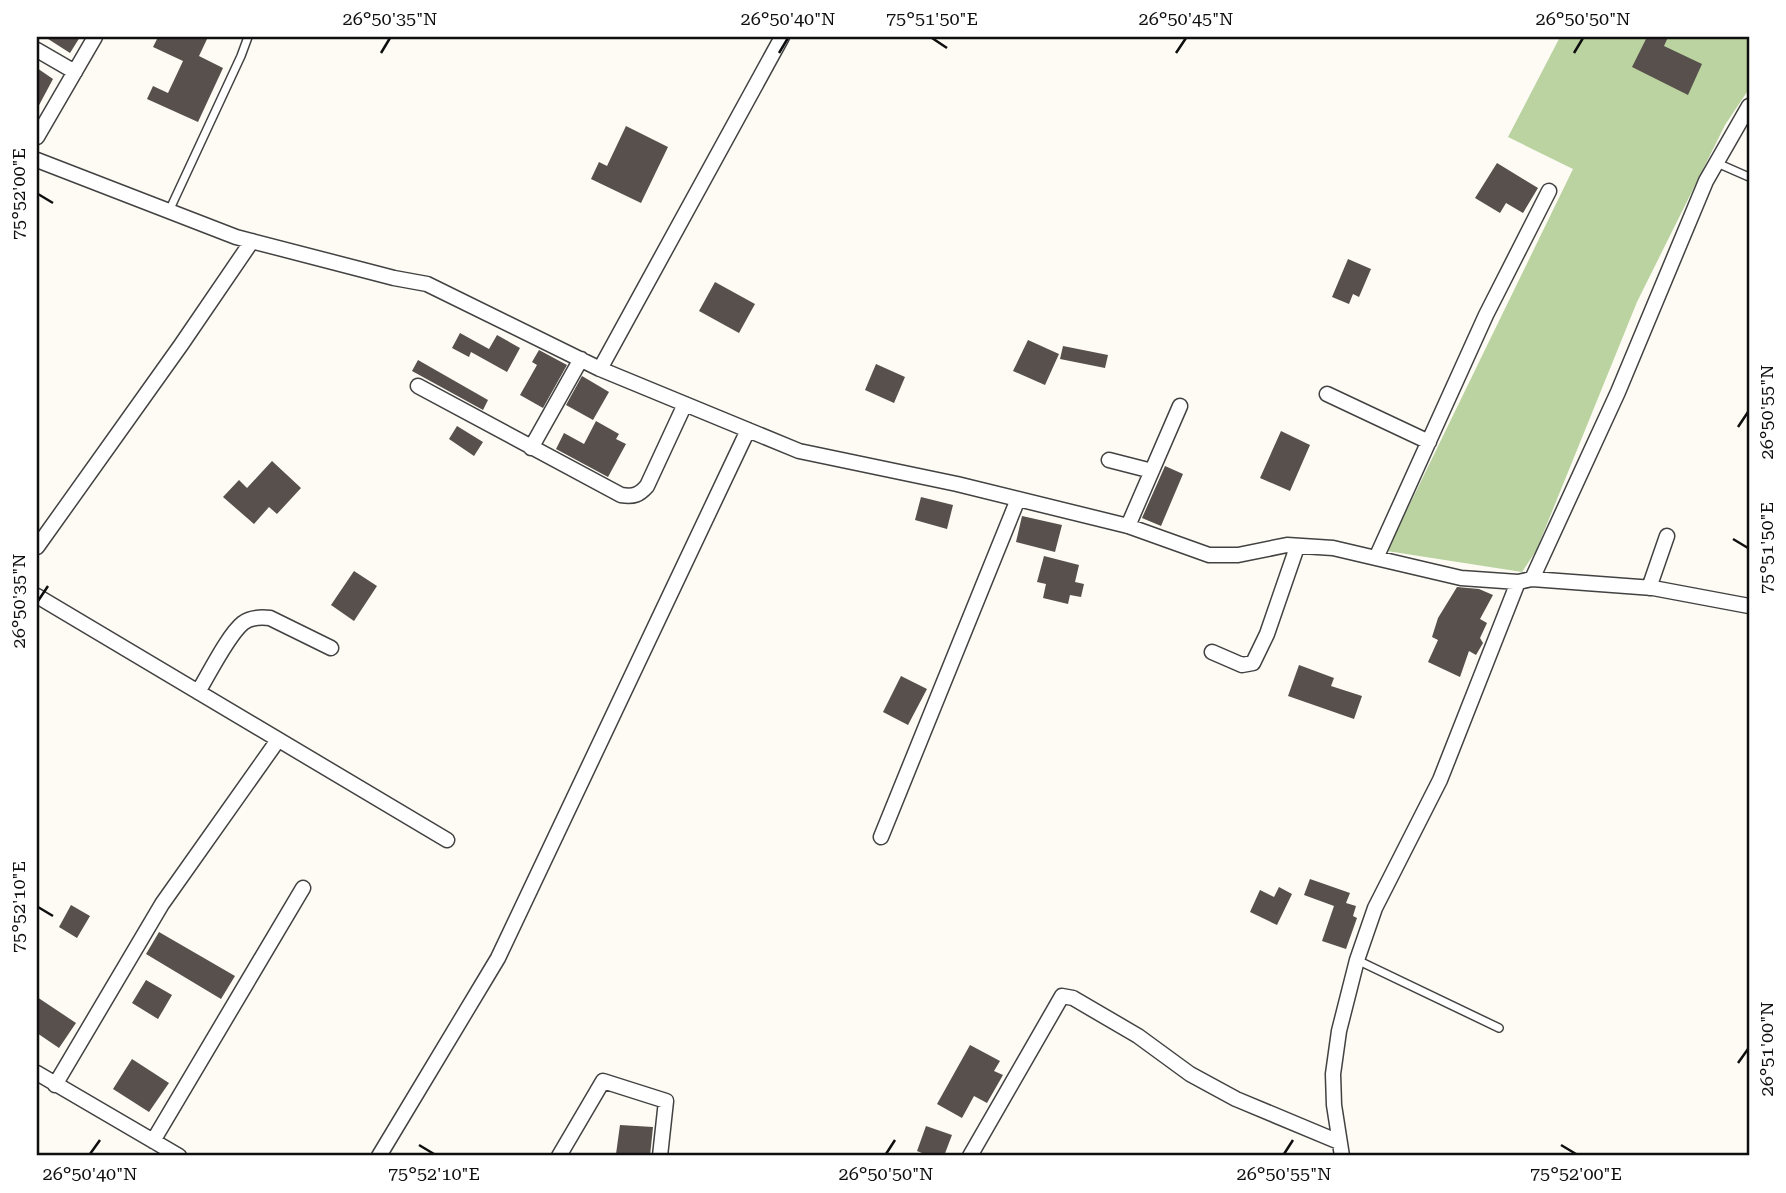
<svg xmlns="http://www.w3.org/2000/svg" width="1786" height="1193" font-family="'Roboto Serif',serif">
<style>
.forest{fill:#bad3a1}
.building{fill:#57504d}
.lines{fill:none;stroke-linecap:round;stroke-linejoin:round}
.service-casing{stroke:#424242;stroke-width:10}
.minor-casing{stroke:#424242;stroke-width:17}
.service{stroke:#fff;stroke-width:7}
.minor{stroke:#fff;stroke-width:14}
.ticks{fill:none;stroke:#0f0f0f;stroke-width:2.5}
.neatline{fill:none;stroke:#0f0f0f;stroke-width:2.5}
.ticks-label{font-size:18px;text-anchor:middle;fill:#0f0f0f}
</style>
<rect width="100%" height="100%" fill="#fdfbf3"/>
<path class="forest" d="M1560,37H1749V89L1725,125L1637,302L1536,551L1522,572L1387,551L1573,169L1508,137Z"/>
<path class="building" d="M45,37H80L70,53Z
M158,37H208L199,56L223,68L198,122L147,99L153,86L168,93L183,61L153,47Z
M1647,37H1668L1664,46L1702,64L1688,95L1632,67Z
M37,68L53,79L37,109Z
M626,126L668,147L641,203L591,179L599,162L607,166Z
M1497,163L1538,188L1523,213L1506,203L1500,213L1475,198Z
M1348,259L1371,269L1359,297L1353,294L1349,304L1332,297Z
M715,282L755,304L739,333L699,311Z
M460,333L489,349L497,335L520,348L507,372L471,352L469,357L452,348Z
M1028,340L1059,354L1045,385L1013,371Z
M1063,346L1108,355L1105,368L1060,359Z
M539,350L567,365L543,408L520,395L537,365L532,362Z
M418,360L488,400L483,410L412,371Z
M876,364L905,377L894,403L865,390Z
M582,376L609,392L593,420L566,405Z
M596,421L619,434L616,439L626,444L608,477L556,449L564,433L584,444Z
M457,426L483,442L474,456L449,439Z
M1281,431L1310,445L1290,491L1260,478Z
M272,461L301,488L277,514L269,507L254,524L223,497L239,480L247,488Z
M1165,466L1183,474L1161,526L1142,518Z
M921,497L953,505L947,529L915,520Z
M1022,516L1062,525L1055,552L1016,542Z
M1044,556L1079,565L1075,582L1084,584L1081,597L1070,595L1068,604L1043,598L1046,584L1037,582Z
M354,571L377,586L354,621L331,605Z
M1457,587L1479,589L1493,595L1480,619L1487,623L1480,638L1483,643L1476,655L1469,651L1460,677L1428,662L1438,640L1432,637L1438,618Z
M1299,665L1334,678L1331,686L1362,696L1354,719L1288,696Z
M901,676L927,689L908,725L883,712Z
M1310,879L1350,893L1346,903L1356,906L1353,916L1357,918L1346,949L1322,941L1334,906L1304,895Z
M1279,887L1292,894L1277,925L1250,912L1260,890L1274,897Z
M71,905L90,916L77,938L59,927Z
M159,932L235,976L221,999L146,954Z
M146,980L172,995L158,1019L132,1003Z
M37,997L76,1023L59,1048L37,1033Z
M970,1045L1000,1061L994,1071L1003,1075L987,1103L974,1096L962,1118L937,1104Z
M132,1059L169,1083L149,1112L113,1089Z
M620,1125L653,1127L650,1156L616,1154Z
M926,1126L952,1135L944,1156H920L922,1153L917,1151Z"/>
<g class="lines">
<g class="service-casing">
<path id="service" d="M1717,163L1749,177
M169,211L241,56L248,37
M1357,960L1499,1028"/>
</g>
<g class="minor-casing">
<path id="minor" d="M37,50L75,72
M37,137L95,37
M37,160L236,237L394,278L427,284L600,369L799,451L957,484L1128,526L1209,555H1238L1287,545L1333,548L1461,578L1518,582L1532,579L1653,588L1749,606
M600,369L782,37
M418,386L621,495C634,497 639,495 647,486L685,404
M1327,394L1429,442
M531,448L581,359
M1109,460L1152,471
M1128,526L1180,406
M37,547L181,345L252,241
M1376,558L1486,315L1549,191
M1532,579L1618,392L1706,181L1749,106
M1649,588L1667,536
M37,596L447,840
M1212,652L1242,665L1253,663L1267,634L1297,547
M198,692C209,674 228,635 243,623C251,617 261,617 270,618L331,648
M881,837L1018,499
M37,1073L179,1156
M55,1085L162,904L278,740
M153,1141L303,888
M379,1156L498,958L748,430
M559,1156L603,1081L666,1101L660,1156
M970,1156L1062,996L1073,998L1138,1036L1190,1074L1236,1099L1339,1142
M1342,1156L1334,1105L1333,1074L1339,1031L1357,960L1375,908L1440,780L1518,582"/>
</g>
<use href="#service" class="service"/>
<use href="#minor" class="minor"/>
</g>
<path class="ticks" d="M932,38L947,48M381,53L390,38M779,53L788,38M1176,53L1186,38M1574,53L1583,38M38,194L53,203M1738,427L1748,412M1733,539L1748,548M38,601L48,586M38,907L53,916M1738,1063L1748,1049M419,1145L434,1154M1561,1145L1576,1154M90,1154L100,1140M886,1154L895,1140M1284,1154L1293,1140"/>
<rect width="1786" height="1193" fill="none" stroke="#ffffff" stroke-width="77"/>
<rect x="38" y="38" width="1710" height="1116" class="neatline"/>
<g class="ticks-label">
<text x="390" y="25">26°50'35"N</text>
<text x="788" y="25">26°50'40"N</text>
<text x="932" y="25">75°51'50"E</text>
<text x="1186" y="25">26°50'45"N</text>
<text x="1583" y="25">26°50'50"N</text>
<text transform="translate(19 194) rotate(-90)" y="6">75°52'00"E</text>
<text transform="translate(1767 412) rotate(-90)" y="6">26°50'55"N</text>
<text transform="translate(1767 548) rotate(-90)" y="6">75°51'50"E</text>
<text transform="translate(19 601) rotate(-90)" y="6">26°50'35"N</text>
<text transform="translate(19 907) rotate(-90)" y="6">75°52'10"E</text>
<text transform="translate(1767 1049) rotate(-90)" y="6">26°51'00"N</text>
<text x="90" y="1180">26°50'40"N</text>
<text x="434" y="1180">75°52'10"E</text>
<text x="886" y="1180">26°50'50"N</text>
<text x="1284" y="1180">26°50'55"N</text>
<text x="1576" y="1180">75°52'00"E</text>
</g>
</svg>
